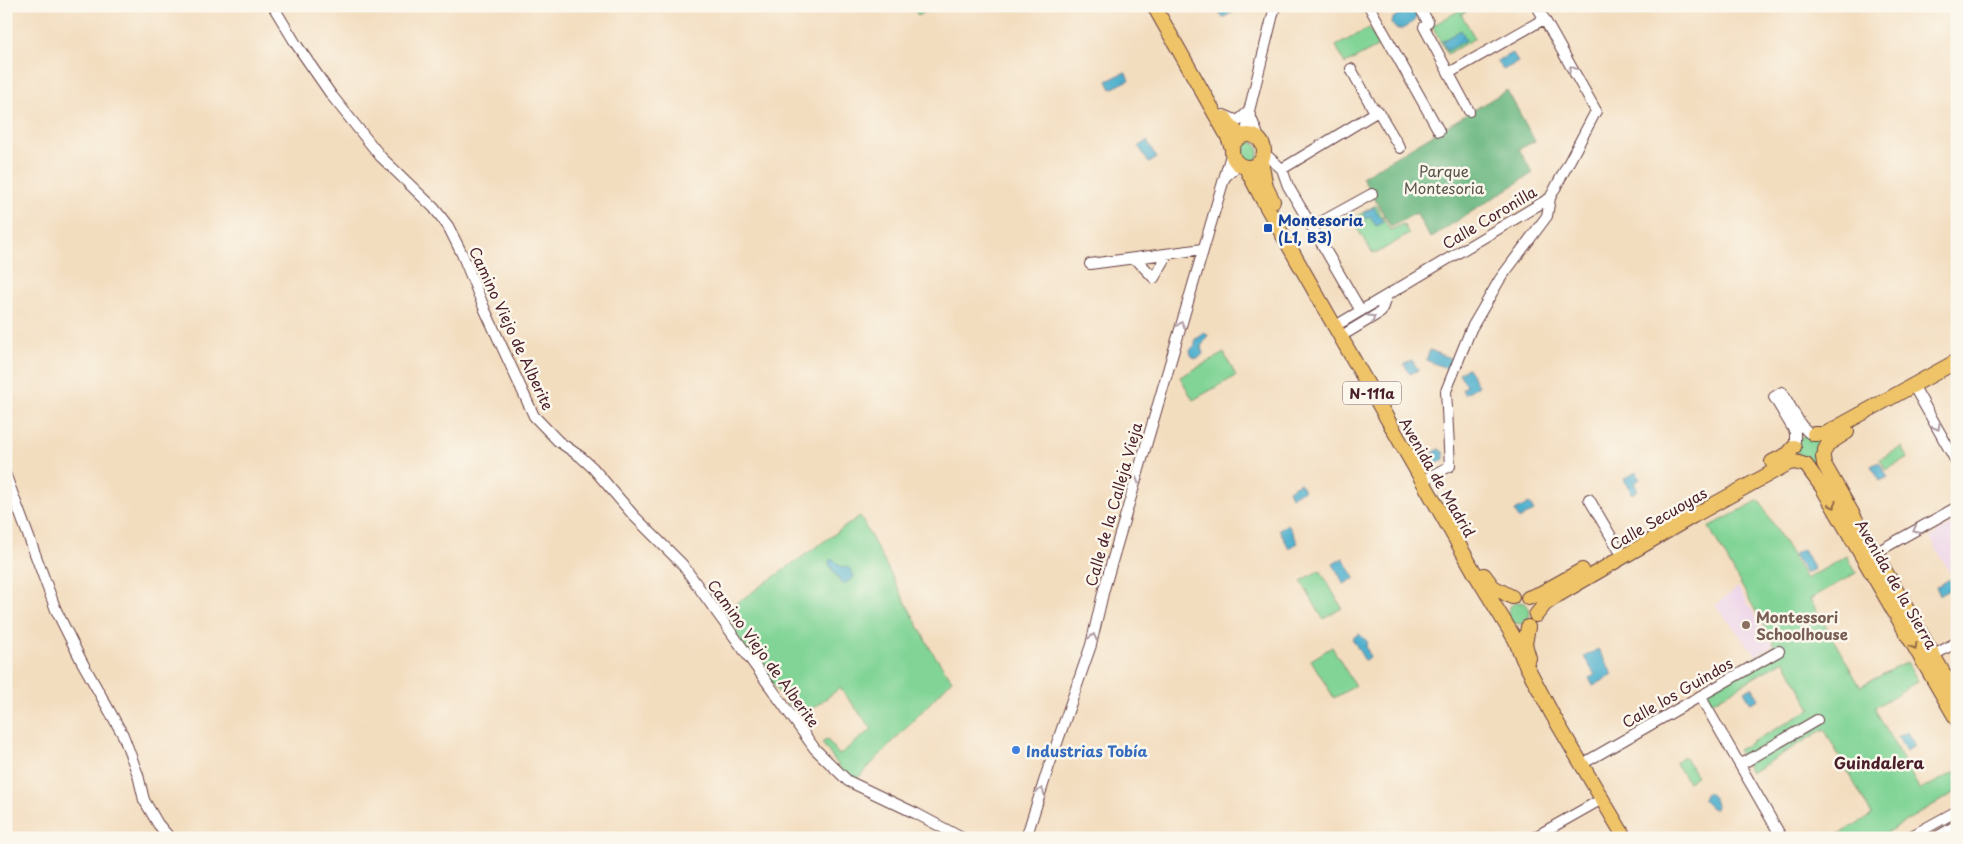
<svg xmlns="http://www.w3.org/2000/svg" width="1963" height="844" font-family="'Playpen Sans',sans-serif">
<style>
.built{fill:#ecd1e9}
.green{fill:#81d496;stroke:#667a60}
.forest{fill:#68b67f;stroke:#596a55}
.water{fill:#4fb0ce;stroke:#4c687c}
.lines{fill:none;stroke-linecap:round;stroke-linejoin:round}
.minor-casing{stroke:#633c41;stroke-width:12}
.major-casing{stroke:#633c41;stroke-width:16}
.minor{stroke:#fff;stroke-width:10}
.major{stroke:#efc469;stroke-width:14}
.oneway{stroke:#ae9aa0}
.oneway2{stroke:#946947}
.transit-dot{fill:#1a4fb4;stroke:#fbf7ec;stroke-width:2}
.education-dot{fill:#8d6e63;stroke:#fbf7ec;stroke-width:2}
.shop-dot{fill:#3f7fe0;stroke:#fbf7ec;stroke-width:2}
.labels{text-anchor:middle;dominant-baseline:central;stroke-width:5;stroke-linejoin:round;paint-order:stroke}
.shield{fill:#fbf7ec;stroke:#7f6065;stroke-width:1}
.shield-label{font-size:14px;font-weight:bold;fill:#4a1f2b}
.park-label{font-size:15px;fill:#5a554b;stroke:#fbf7ec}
.street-label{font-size:15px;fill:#4a1f2b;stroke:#fbf7ec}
.transit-label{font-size:15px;font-weight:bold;fill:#164399;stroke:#fbf7ec;text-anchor:start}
.education-label{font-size:15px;font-weight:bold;fill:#785e54;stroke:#fbf7ec;text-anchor:start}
.shop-label{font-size:15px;font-weight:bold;fill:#366cbe;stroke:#fbf7ec;text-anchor:start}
.neighbourhood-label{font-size:16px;font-weight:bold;fill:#4a1f2b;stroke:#fbf7ec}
</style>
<rect width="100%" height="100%" fill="#fbf7ec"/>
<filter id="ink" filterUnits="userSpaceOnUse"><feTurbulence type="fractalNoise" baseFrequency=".02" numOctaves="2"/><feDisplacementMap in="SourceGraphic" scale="10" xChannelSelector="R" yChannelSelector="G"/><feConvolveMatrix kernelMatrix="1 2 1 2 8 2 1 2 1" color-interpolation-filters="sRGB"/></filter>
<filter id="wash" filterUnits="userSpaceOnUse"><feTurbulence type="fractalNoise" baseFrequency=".0096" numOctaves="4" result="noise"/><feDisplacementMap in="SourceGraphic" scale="20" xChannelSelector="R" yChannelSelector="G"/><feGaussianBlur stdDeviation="1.12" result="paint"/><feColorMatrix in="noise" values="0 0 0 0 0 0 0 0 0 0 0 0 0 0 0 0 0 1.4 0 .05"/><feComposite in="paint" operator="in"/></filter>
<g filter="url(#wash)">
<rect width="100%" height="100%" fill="#f3ddbf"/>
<path class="built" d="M1957,522V585L1930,537Z
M1738,587L1773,645L1756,655L1715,605Z"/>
<path class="green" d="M913,6H934L918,16Z
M1458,6H1475L1461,14L1475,38L1447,54L1432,26L1460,10Z
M1369,28L1379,46L1345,64L1336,46Z
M1237 152a11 11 0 1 1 22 0a11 11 0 1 1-22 0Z
M1376,205L1390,230L1403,224L1409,234L1377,253L1372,252L1353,222L1357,220L1355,217Z
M1224,353L1236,376L1193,400L1180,377Z
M1804,435L1821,440C1831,462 1800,469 1797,454C1796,450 1797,445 1797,441Z
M1902,447L1908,458L1886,470L1880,459Z
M1759,500L1806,579L1847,556L1856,573L1810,599L1860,686L1907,662L1918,681L1874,708L1920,790L1957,771V791L1877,838H1832L1872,815L1824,729L1751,773L1738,750L1811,709L1784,660L1711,703L1703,688L1775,646L1709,527Z
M860,516L931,650L952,680L856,780L844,773L822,743L827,739L839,755L872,729L840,688L802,716L799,712L795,714L733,631V624L724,612Z
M1320,570L1342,608L1323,619L1301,581Z
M1508 613a11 11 0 1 1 22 0a11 11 0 1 1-22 0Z
M1332,647L1355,686L1334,698L1311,660Z
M1684,756L1697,776L1688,782L1675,762Z"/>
<path class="forest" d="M1507,90L1535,141L1519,149L1533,173L1430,238L1416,213L1391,227L1362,177Z"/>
<path class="water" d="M1229,6H1233L1236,10L1223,18L1219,12Z
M1411,9L1417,13L1415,21L1402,29H1396L1392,24L1393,18L1405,10Z
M1461,30L1466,40L1447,51L1442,41Z
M1512,53L1518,62L1503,70L1497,61Z
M1125,72L1129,80L1111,89L1107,81Z
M1147,141L1157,158L1149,163L1139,147Z
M1374,207L1383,222L1376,226L1370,216L1366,219L1363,213Z
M1203,332L1208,335L1201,347L1203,354L1199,358H1194L1191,355L1190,350L1195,345V339L1200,337Z
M1430,350L1452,359L1448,369L1426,360Z
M1412,360L1418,370L1410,374L1404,364Z
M1468,368L1478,386L1464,394L1462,389L1467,386L1459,373Z
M1439,449L1444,453V459L1437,464L1433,458V453Z
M1879,462L1888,477L1880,481L1871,466Z
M1636,472L1640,479L1634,483L1638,490L1632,494L1624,479Z
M1300,483L1304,490L1291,497L1288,490Z
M1529,503L1534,511L1519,519L1515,511Z
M1288,524L1298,543L1289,548L1279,529Z
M1803,549L1814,569L1806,574L1794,554Z
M1343,558L1355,578L1344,584L1333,564Z
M833,559L840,566L849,568L854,576L853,578L844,584L841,583L829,564L830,560Z
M1950,579L1954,587L1940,595L1936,587Z
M1359,634L1368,642L1366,646L1370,657L1365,661L1352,638Z
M1598,649L1613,675L1593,686L1589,678L1595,675L1584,657Z
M1752,687L1759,699L1751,703L1744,691Z
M1907,732L1915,746L1906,751L1898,737Z
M1708,793C1713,796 1718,804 1715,809L1711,808L1703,800L1705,794Z"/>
</g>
<g filter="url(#ink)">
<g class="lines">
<g class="minor-casing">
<path id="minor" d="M273,6L296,44L332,96L381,157L434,208L448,226L462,254L485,310L534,416L558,441L581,457L593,468L634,516L682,564L815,749L848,781L917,814L962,838
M1369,6L1439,131
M1419,6L1428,22
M1424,27L1469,111
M1351,69L1372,107L1378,111L1400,148
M1449,73L1544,19
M1224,115L1238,121L1249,111
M1250,115L1260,140
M1246,135L1249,111L1275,6
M1264,153L1282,169
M1225,177L1238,165
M1312,227L1372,194
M1135,258L1154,278L1168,254
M1090,264L1203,249
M1361,311L1288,186L1282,169L1378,111
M1342,322L1550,198L1596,111L1537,6
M1348,332L1381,312L1386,297
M1917,392L1957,463
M1795,441V432L1774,397L1782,392L1801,425L1809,433
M6,476L56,610L82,662L123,735L138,775L144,800L158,824L170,838
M1429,477L1450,466L1446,391L1471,329L1500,279L1547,216L1550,198
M1589,499L1619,550
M1875,553L1957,507
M1934,655L1957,642
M1700,696L1782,838
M1589,760L1779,651
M1740,765L1817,720
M1026,838L1048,769L1091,645L1104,589L1231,155
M1533,838L1602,799
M1908,838L1957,811
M1935,838L1957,825"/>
</g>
<g class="major-casing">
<path id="major" d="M1154,6L1227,135L1232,148
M1225,118L1231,127L1241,136
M1232 151a16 16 0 1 1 32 0a16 16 0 1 1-32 0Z
M1261,161L1266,187L1273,201
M1246,168L1260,195L1476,575L1515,639L1523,659L1552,714L1625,838
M1814,434H1825L1957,361
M1825,450L1828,444L1847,432
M1823,457L1824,464L1957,697
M1772,462L1788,454L1794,447
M1806,465L1822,487L1957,720
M1484,575L1493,587L1512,597
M1528,598L1541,593L1582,570
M1536,615L1545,604L1558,595L1693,516L1789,463L1795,462L1802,464
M1528,627L1525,644L1529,658"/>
</g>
<use href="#minor" class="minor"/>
<use href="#major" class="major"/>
</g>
<defs><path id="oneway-chevron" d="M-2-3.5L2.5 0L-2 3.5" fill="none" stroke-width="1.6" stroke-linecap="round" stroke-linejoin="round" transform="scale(1.25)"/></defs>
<g class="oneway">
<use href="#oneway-chevron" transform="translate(1572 69) rotate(-119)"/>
<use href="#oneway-chevron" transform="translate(1372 318) rotate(-32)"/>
<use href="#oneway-chevron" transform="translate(1181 325) rotate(-74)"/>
<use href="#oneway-chevron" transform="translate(1937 427) rotate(61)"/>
<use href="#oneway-chevron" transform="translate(1135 480) rotate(-74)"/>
<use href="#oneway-chevron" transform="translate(1916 530) rotate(151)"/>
<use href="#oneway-chevron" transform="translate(1093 637) rotate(-77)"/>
<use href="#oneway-chevron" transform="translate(1041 791) rotate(-73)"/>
</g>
<g class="oneway2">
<use href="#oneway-chevron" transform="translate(1833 505) rotate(60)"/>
<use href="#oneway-chevron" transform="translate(1914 646) rotate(60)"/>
</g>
</g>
<rect class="transit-dot" x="1263" y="223" width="10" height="10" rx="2.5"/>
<circle class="education-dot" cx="1746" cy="625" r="5"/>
<circle class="shop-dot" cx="1016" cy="750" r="5"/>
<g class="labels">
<rect class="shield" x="1343" y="381.5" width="58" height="23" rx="4"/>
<g class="shield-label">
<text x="1372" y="393">N-111a</text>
</g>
<g class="park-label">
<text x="1444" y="170">Parque<tspan x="1444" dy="17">Montesoria</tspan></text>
</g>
<g class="street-label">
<text transform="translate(1489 217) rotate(-31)">Calle Coronilla</text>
<text transform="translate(512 328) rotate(65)">Camino Viejo de Alberite</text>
<text transform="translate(1438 477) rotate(60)">Avenida de Madrid</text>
<text transform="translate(1113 504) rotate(-74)">Calle de la Calleja Vieja</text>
<text transform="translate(1658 518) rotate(-30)">Calle Secuoyas</text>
<text transform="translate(1897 584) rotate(60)">Avenida de la Sierra</text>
<text transform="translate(764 653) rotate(54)">Camino Viejo de Alberite</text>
<text transform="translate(1677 692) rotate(-30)">Calle los Guindos</text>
</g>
<g class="transit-label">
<text x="1278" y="219">Montesoria<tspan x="1278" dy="17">(L1, B3)</tspan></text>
</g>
<g class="education-label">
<text x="1756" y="616">Montessori<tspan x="1756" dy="17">Schoolhouse</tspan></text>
</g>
<g class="shop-label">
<text x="1026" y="750">Industrias Tobía</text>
</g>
<g class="neighbourhood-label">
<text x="1879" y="762">Guindalera</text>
</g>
</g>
<rect width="1963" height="844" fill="none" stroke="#fbf7ec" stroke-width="25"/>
</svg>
